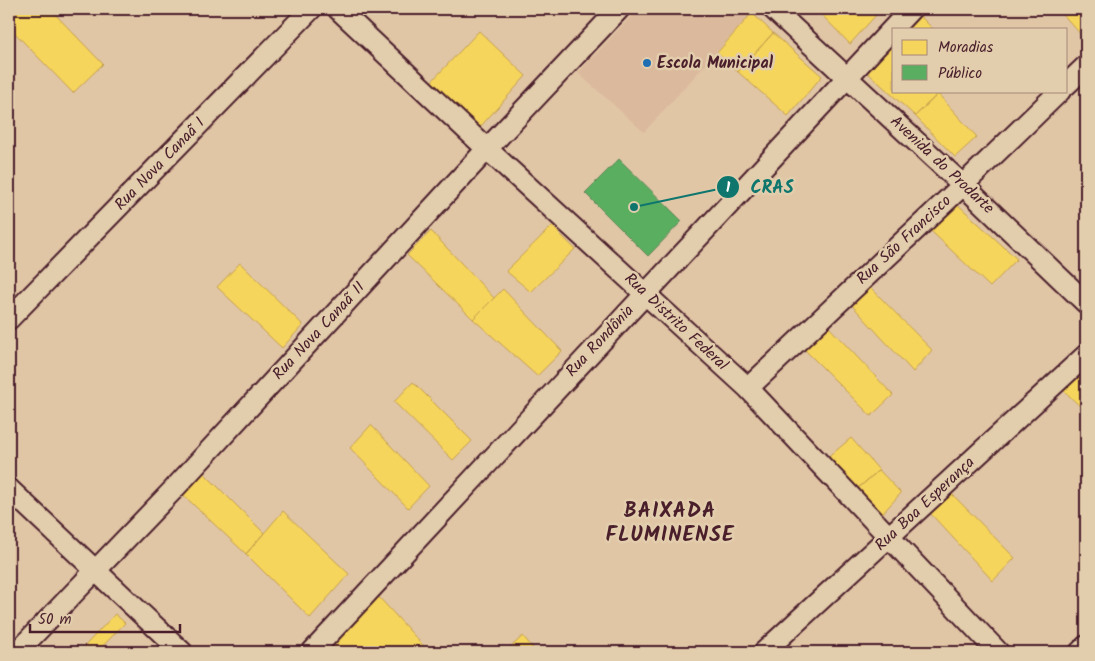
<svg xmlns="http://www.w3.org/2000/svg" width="1095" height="661" font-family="Kalam,sans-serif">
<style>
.built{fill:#dbb99c}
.homes{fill:#f6d55c;stroke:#c29e4d}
.public{fill:#5aae61;stroke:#558351}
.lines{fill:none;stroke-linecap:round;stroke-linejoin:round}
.minor-casing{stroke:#4a1f2b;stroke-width:24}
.minor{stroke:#e2cdac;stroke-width:20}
.poi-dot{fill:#1f6fb2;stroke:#e2cdac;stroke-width:2}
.labels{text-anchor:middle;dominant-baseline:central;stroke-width:5;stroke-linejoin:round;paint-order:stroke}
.poi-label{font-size:16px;font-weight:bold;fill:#4a1f2b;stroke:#e2cdac;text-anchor:start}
.street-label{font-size:16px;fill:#4a1f2b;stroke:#e2cdac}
.district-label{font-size:21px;font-weight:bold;letter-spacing:1px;fill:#4a1f2b;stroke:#e2cdac}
.leader{fill:none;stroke:#0f766e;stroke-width:2}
.callout-dot{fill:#0f766e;stroke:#e2cdac;stroke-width:2}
.mark-label{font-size:15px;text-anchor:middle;font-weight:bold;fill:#fff}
.callout-label{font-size:18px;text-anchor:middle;font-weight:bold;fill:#0f766e;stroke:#e2cdac;stroke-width:5;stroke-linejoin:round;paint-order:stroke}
</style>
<rect width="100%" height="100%" fill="#e1c6a6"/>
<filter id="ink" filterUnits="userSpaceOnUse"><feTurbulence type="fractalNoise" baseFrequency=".02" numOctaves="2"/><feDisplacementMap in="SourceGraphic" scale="10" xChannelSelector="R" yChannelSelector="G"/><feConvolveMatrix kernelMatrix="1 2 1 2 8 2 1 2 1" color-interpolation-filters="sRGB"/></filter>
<g filter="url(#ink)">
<path class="built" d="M638,9H747L752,13L644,132L578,73Z"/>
<path class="homes" d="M21,9H50L103,64L73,93L9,27V21Z
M816,9H870L876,15L850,44Z
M1058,9H1086V40Z
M752,13L773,33L738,72L717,53Z
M918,14L933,29H906Z
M479,31L526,76L480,127L431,82Z
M773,33L822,76L788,116L738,72Z
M892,46L894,47V91H935L938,94L915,116L867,72Z
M938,94L977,137L955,157L915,116Z
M955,202L1017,259L990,287L930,230Z
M552,226L575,249L531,292L506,271Z
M431,231L494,298L473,319L407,255Z
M240,263L303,325L282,348L217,287Z
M868,285L932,350L913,372L849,302Z
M503,289L562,351L537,376L473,319Z
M826,324L893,395L871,416L803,348Z
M1084,367L1086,369V412L1061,388Z
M413,382L472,441L453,460L394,402Z
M371,425L429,486L408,508L350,448Z
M851,438L879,470L855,491L825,460Z
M201,470L264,533L246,554L180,492Z
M879,470L901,493L880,516L855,491Z
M951,493L1015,558L993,581L930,513Z
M283,511L349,574L310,618L246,554Z
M377,595L429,652H324Z
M115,614L125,623L97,652H79Z
M523,636L536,652H505Z"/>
<path class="public" d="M619,159L682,221L648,256L585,193Z"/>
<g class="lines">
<g class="minor-casing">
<path id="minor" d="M338,9L487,149L748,388L998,652
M773,9L963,185L1086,303
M1066,85L1086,66
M9,319L311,9
M748,388L963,185L1060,91
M9,489L182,652
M17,652L172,491L487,149L619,9
M312,652L911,9
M764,652L1086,355
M1080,652L1086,646"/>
</g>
<use href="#minor" class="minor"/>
</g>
</g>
<circle class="poi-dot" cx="647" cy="63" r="5"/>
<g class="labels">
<g class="poi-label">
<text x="657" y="63">Escola Municipal</text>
</g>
<g class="street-label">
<text transform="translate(160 164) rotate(-46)">Rua Nova Canaã I</text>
<text transform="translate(942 165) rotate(43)">Avenida do Prodarte</text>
<text transform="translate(904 240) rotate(-43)">Rua São Francisco</text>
<text transform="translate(676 322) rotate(43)">Rua Distrito Federal</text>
<text transform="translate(319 331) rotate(-47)">Rua Nova Canaã II</text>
<text transform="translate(600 341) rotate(-47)">Rua Rondônia</text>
<text transform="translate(925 504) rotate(-43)">Rua Boa Esperança</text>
</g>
<g class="district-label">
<text x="670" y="511">BAIXADA<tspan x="670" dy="24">FLUMINENSE</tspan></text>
</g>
</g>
<path class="leader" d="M634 207L728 187"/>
<g class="callout-dot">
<circle cx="634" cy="207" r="5"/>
<circle cx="728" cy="187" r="12"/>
</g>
<g class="mark-label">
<text x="728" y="192">1</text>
</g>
<g class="callout-label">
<text x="772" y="193">CRAS</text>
</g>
<rect width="1095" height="661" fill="none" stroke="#e2cdac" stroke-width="30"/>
<rect x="15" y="15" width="1065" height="631" fill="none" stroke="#4a1f2b" stroke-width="2" filter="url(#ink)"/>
<rect x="892" y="28" width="175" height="65" fill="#e2cdac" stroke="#a58778"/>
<rect x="902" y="40" width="25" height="15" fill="#f6d55c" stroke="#a58778"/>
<text x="938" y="52" font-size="15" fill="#4a1f2b">Moradias</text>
<rect x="902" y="65" width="25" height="15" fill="#5aae61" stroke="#a58778"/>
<text x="938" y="78" font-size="15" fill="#4a1f2b">Público</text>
<path d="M30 624v8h150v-8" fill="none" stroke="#4a1f2b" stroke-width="2.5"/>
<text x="38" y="624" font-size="15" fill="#4a1f2b" stroke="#e2cdac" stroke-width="4" paint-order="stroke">50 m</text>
</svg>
